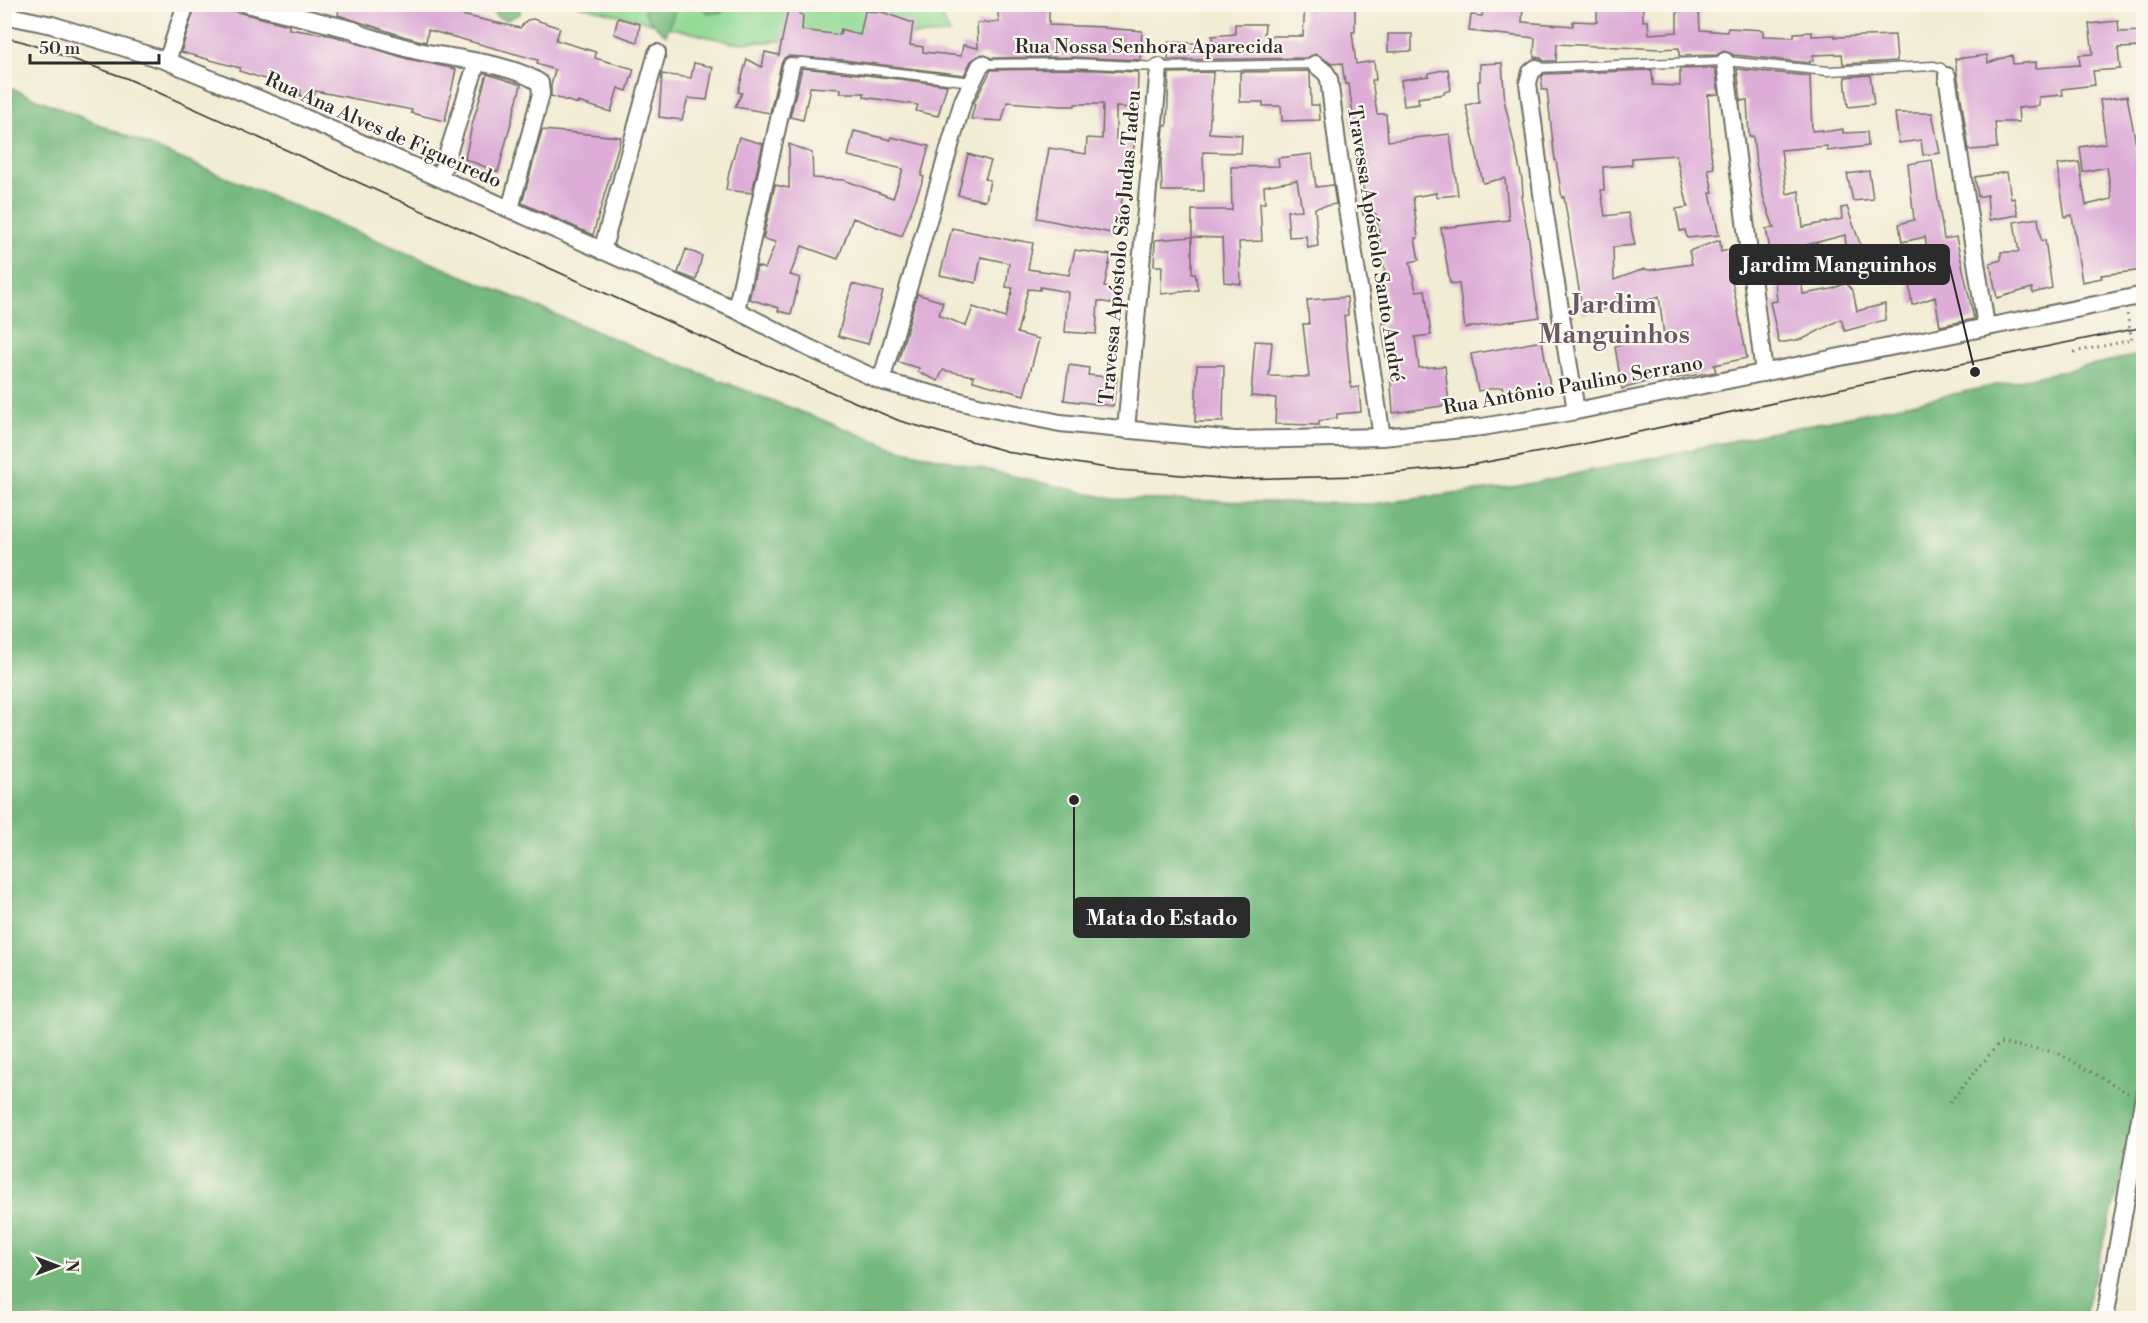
<svg xmlns="http://www.w3.org/2000/svg" width="2148" height="1323" font-family="'Libre Bodoni',serif">
<style>
.green{fill:#91d994;stroke:#5e8260;stroke-width:1.5}
.forest{fill:#74b97e;stroke:#507254;stroke-width:1.5}
.building{fill:#ddadd7}
.lines{fill:none;stroke-linecap:round;stroke-linejoin:round}
.lane-casing{stroke:#706f66;stroke-width:11}
.street-casing{stroke:#706f66;stroke-width:20}
.path{stroke:#706f66;stroke-width:3;stroke-dasharray:1.5 4.5;stroke-linecap:butt}
.lane{stroke:#fff;stroke-width:8}
.street{stroke:#fff;stroke-width:16}
.tram{stroke:#2b2b2b;stroke-width:1.5}
.labels{text-anchor:middle;dominant-baseline:central;stroke-width:4.5;stroke-linejoin:round;paint-order:stroke}
.street-label{font-size:20px;fill:#2b2b2b;stroke:#fbf7ec}
.district-label{font-size:26px;font-weight:bold;fill:#695867;stroke:#fbf7ec}
.leader{fill:none;stroke:#2b2b2b;stroke-width:2}
.callout-dot{fill:#2b2b2b;stroke:#fbf7ec;stroke-width:2}
.callout{fill:#2b2b2b;stroke:#2b2b2b;stroke-width:2}
.callout-label{font-size:21px;text-anchor:middle;font-weight:bold;fill:#fff}
</style>
<rect width="100%" height="100%" fill="#fbf7ec"/>
<filter id="ink" filterUnits="userSpaceOnUse"><feTurbulence type="fractalNoise" baseFrequency=".0167" numOctaves="2"/><feDisplacementMap in="SourceGraphic" scale="12" xChannelSelector="R" yChannelSelector="G"/><feConvolveMatrix kernelMatrix="1 2 1 2 8 2 1 2 1" color-interpolation-filters="sRGB"/></filter>
<filter id="wash" filterUnits="userSpaceOnUse"><feTurbulence type="fractalNoise" baseFrequency=".008" numOctaves="4" result="noise"/><feDisplacementMap in="SourceGraphic" scale="24" xChannelSelector="R" yChannelSelector="G"/><feGaussianBlur stdDeviation="1.35" result="paint"/><feColorMatrix in="noise" values="0 0 0 0 0 0 0 0 0 0 0 0 0 0 0 0 0 1.4 0 .05"/><feComposite in="paint" operator="in"/></filter>
<g filter="url(#wash)">
<rect width="100%" height="100%" fill="#f1ecd4"/>
<path class="green" d="M577,5H937L950,34L734,43Z"/>
<path class="forest" d="M494,5H520V14L507,20L497,17L492,11Z
M643,5H677L666,35C657,27 644,18 643,5Z
M701,5H722V13H708Z
M4,85L636,348L895,448L1112,499L1373,504L1518,486L2143,354L2144,1095L2083,1318H5Z"/>
<g id="blocks">
<path class="building" d="M196,4H207L241,13L289,25V29L334,36L408,59L456,69L445,121L411,113L412,110L315,91L314,99L300,96L301,90L239,71L240,68L181,52Z
M340,4H434V7L462,15L520,28L527,20L533,19L560,28L556,40L596,52L595,58L634,69L627,91L618,88L611,112L578,102V104L551,96V86L555,70L537,64L538,60L428,30L426,42L406,37L338,15Z
M789,4H799L800,14L803,15L802,30L840,35L841,29L860,35L865,11L882,12L913,23L910,45L923,47V52L961,56L963,45L978,48L977,23L999,22L997,6L1049,10V25L1105,27V28L1142,31L1140,60L1072,57L991,58L982,54L971,61L964,75L843,60L788,56L784,58L781,64L770,113L735,107L742,93L738,92L747,59L762,67L765,52L779,55Z
M1305,4L1355,6V32H1352L1356,64L1374,61L1376,80H1372L1377,114H1386L1388,141L1450,134L1458,195L1436,197V193L1413,197L1418,238H1415L1419,260L1410,262L1416,291L1425,290L1431,335L1415,337L1419,368L1445,366L1449,405L1393,413L1389,358H1386L1382,323H1388L1383,272H1385L1376,214L1363,215L1361,197H1364L1357,138H1353L1350,116H1353L1349,84H1345L1342,63L1332,64L1316,54L1307,58L1168,60L1169,42L1213,44L1212,36L1235,34V24H1265L1264,36H1303Z
M1484,4L1523,7L1522,22L1573,26V21L1597,22V4L1643,7V21H1648L1649,34L1677,32V11L1699,10L1700,30L1727,32L1728,28L1763,30V36L1794,37V33L1812,32V36L1835,35V37L1895,35L1897,61L1843,64L1842,54L1813,55V61H1810V63L1734,55L1724,51L1717,55L1679,56V48L1660,49L1557,44L1556,61H1544L1541,58L1534,57L1535,38L1469,31L1471,15L1482,16Z
M618,18L640,24L637,42L614,34Z
M2118,21L2119,32L2144,31V47L2118,48L2120,69L2093,71L2095,85L2062,89L2063,95L2039,97V106L2018,108L2019,122H1995L1997,148L1969,150L1955,59L1987,55L1988,63L2012,55L2013,64L2036,62V68L2080,65L2079,55L2093,54L2089,24Z
M1388,34H1412V51L1388,52Z
M694,63L713,67L707,100L688,98L682,120L659,117L662,74L691,78Z
M1502,63L1505,104L1522,179L1523,196H1521L1529,240L1535,295L1540,317L1465,328L1459,284L1450,283L1441,228L1509,220L1505,178L1483,183L1466,105L1479,102L1478,81H1480V64Z
M802,68L841,72L947,85L938,116L916,111L918,105L864,97V93H840L841,89L810,87L803,120L790,117Z
M1715,68L1719,94L1708,95L1711,154L1714,168L1708,169L1713,192L1710,193L1719,235L1687,238L1685,230L1680,231L1676,209L1688,207L1676,155L1632,158V165L1603,167L1604,190H1601L1605,216L1628,213L1635,245L1613,247L1614,280L1644,269L1650,270L1692,264L1689,251L1720,240L1721,252L1732,249L1738,278L1732,280L1747,358L1714,365L1716,372L1670,379L1669,375L1622,389L1615,346L1664,336L1659,296L1632,306L1631,303L1583,314L1564,197L1562,198L1556,160H1555L1547,90H1542V77L1544,74L1652,70L1653,85L1680,86V69Z
M1072,69L1138,72L1137,108L1116,107V139L1135,140L1128,183L1125,182L1116,234L1037,218L1049,148L1086,154L1087,138L1102,139L1103,104H1075V106H1061L1007,102L1002,121L971,119L975,104L974,103L991,70Z
M1448,69L1451,90L1444,92V94L1418,98L1419,104L1404,106L1401,80L1429,76V73Z
M1737,69L1810,76L1812,131L1823,130V132L1843,129V133L1867,132L1868,146L1827,151V146L1781,150L1787,194L1799,191L1803,227L1842,219L1841,208L1847,207L1863,252L1847,257L1845,235L1806,245L1811,262L1800,263L1803,294L1832,289L1846,283L1853,291L1857,311L1885,304V320L1845,331L1841,319L1803,339L1779,343L1770,302L1777,301L1774,270L1766,229L1774,228L1764,199L1756,163L1753,136L1749,137L1747,100L1741,101Z
M1307,71L1310,73L1311,105H1319L1320,120L1282,121L1281,106H1263V102H1240V72Z
M1213,72L1209,133L1242,135L1241,153L1203,152L1204,191H1162L1161,162L1164,126H1167L1169,73Z
M487,74L521,85L498,172L465,159L472,125Z
M1870,75L1874,104L1848,107L1845,77Z
M2127,96L2139,160L2136,161L2144,191V270L2101,275L2102,278L2082,282L2072,215L2065,217L2057,165L2079,162L2086,205L2112,199L2107,167L2083,172L2080,147L2106,143L2100,100Z
M1895,113H1932L1940,153L1923,155L1921,140L1899,143Z
M542,130L621,137L593,235L522,203Z
M854,131L891,140V137L929,146L921,176L924,177L902,236L853,218L838,259L802,246L790,275L800,278L791,314L778,311L779,308L749,299L757,266L765,269L776,242L763,239L775,185L789,188V144L812,153L813,178L844,180L893,198L903,169L848,156Z
M739,137L763,144L752,193L726,190L729,172Z
M968,154L991,161L985,179L990,180L986,201L958,195Z
M1312,154L1316,187L1333,185L1336,204L1315,208L1318,246L1308,248L1306,236L1289,237L1287,211L1302,210L1297,180L1264,186L1265,203H1260L1262,241L1239,242L1241,284L1224,282L1222,238L1192,237V210H1232L1231,167L1279,166L1278,158Z
M1932,160L1944,239L1956,237L1974,319L1940,326L1935,297L1912,305L1907,271L1930,268L1925,237L1902,242L1899,224L1914,220L1908,164Z
M1869,171L1873,199L1853,201L1847,174Z
M2007,172L2011,199L2014,198L2018,215L1989,220L1987,195L1978,197L1975,177Z
M2038,218L2041,241L2045,240L2052,288L2033,293L2032,288L1997,298L1990,263L2001,260V252H2019L2014,222Z
M952,228L1015,241V240L1033,243L1028,269L1069,275L1075,250L1111,255L1104,287L1118,289L1115,304L1098,301L1096,334L1065,332L1068,292L1040,287V290L1028,289L1017,333L1039,339L1024,395L973,381L974,376L943,370L938,381L918,372L919,368L898,362L917,294L943,302L939,315L966,326L973,307L1005,318L1013,288L1006,287L1009,263L981,257L976,283L940,275Z
M1192,237V273H1195L1198,290L1161,294L1162,266H1154L1155,240Z
M686,249L702,256L696,280L678,273Z
M852,284L883,292L868,344L838,336Z
M1347,297L1348,315L1344,316L1351,388L1359,387L1361,412L1337,414V418L1319,421V425L1275,424L1276,398L1251,396L1255,341L1272,342L1269,376L1309,377L1303,324H1309L1307,300Z
M1542,341L1550,386L1503,391L1502,387L1478,391L1471,354Z
M1069,365L1089,368L1088,375L1117,378L1113,406L1064,400Z
M1197,365H1224L1223,422H1195Z"/>
</g>
</g>
<g filter="url(#ink)">
<use href="#blocks" fill-opacity="0" stroke="#706f66" stroke-width="1.5"/>
<g class="lines">
<g class="lane-casing">
<path id="lane" d="M983,64L1072,63L1159,67L1315,64
M791,66L801,62L842,66L972,82
M1536,68L1725,61L1828,71L1934,66L1941,68L1947,76"/>
</g>
<g class="street-casing">
<path id="street" d="M247,4L354,30L360,34C379,40 398,46 418,51C452,59 512,63 540,83L541,94L510,209
M4,15L52,25L167,61L305,118L736,310L809,348L881,381L978,406L1060,423L1235,440L1382,437L1482,427L1576,411L2144,295
M167,61L186,4
M1725,61L1764,373
M1315,64L1326,73L1329,79L1338,150L1382,437
M1536,68L1531,72L1528,83L1543,201L1576,411
M1947,76L1986,326
M440,178L477,62
M602,251L657,53
M736,310L791,66
M881,381L963,101L980,66L983,64
M1126,430L1159,67
M2105,1318L2144,1096"/>
</g>
<path class="path" d="M2074,352L2132,340L2127,314
M1950,1102L1999,1043L2056,1052L2128,1093"/>
<use href="#lane" class="lane"/>
<use href="#street" class="street"/>
<path class="tram" d="M4,37L24,42L126,78L743,355L900,421L1013,453L1119,470L1233,479L1361,476L1465,466L1578,445L1862,384L2144,327"/>
</g>
</g>
<g class="labels">
<g class="street-label">
<text x="1149" y="47">Rua Nossa Senhora Aparecida</text>
<text transform="translate(383 131) rotate(24)">Rua Ana Alves de Figueiredo</text>
<text transform="translate(1375 244) rotate(81)">Travessa Apóstolo Santo André</text>
<text transform="translate(1121 247) rotate(-85)">Travessa Apóstolo São Judas Tadeu</text>
<text transform="translate(1573 386) rotate(-10)">Rua Antônio Paulino Serrano</text>
</g>
<g class="district-label">
<text x="1614" y="305">Jardim<tspan x="1614" dy="30">Manguinhos</tspan></text>
</g>
</g>
<path class="leader" d="M1975 372L1949 264M1074 800L1074 917"/>
<g class="callout-dot">
<circle cx="1975" cy="372" r="6"/>
<circle cx="1074" cy="800" r="6"/>
</g>
<g class="callout">
<rect x="1730" y="245" width="219" height="39" rx="6"/>
<rect x="1074" y="898" width="175" height="39" rx="6"/>
</g>
<g class="callout-label">
<text x="1839" y="272">Jardim Manguinhos</text>
<text x="1162" y="925">Mata do Estado</text>
</g>
<rect width="2148" height="1323" fill="none" stroke="#fbf7ec" stroke-width="24"/>
<g transform="translate(57 1266) rotate(90)" stroke="#fbf7ec" stroke-width="4.5" paint-order="stroke">
<path d="M0-4.5L10 22L0 15L-10 22Z" fill="#2b2b2b"/>
<text y="-9" font-size="16" font-weight="bold" text-anchor="middle" fill="#2b2b2b">N</text>
</g>
<path d="M30 54v9h129v-9" fill="none" stroke="#2b2b2b" stroke-width="3"/>
<text x="39" y="54" font-size="18" fill="#2b2b2b" stroke="#fbf7ec" stroke-width="4.5" paint-order="stroke">50 m</text>
</svg>
